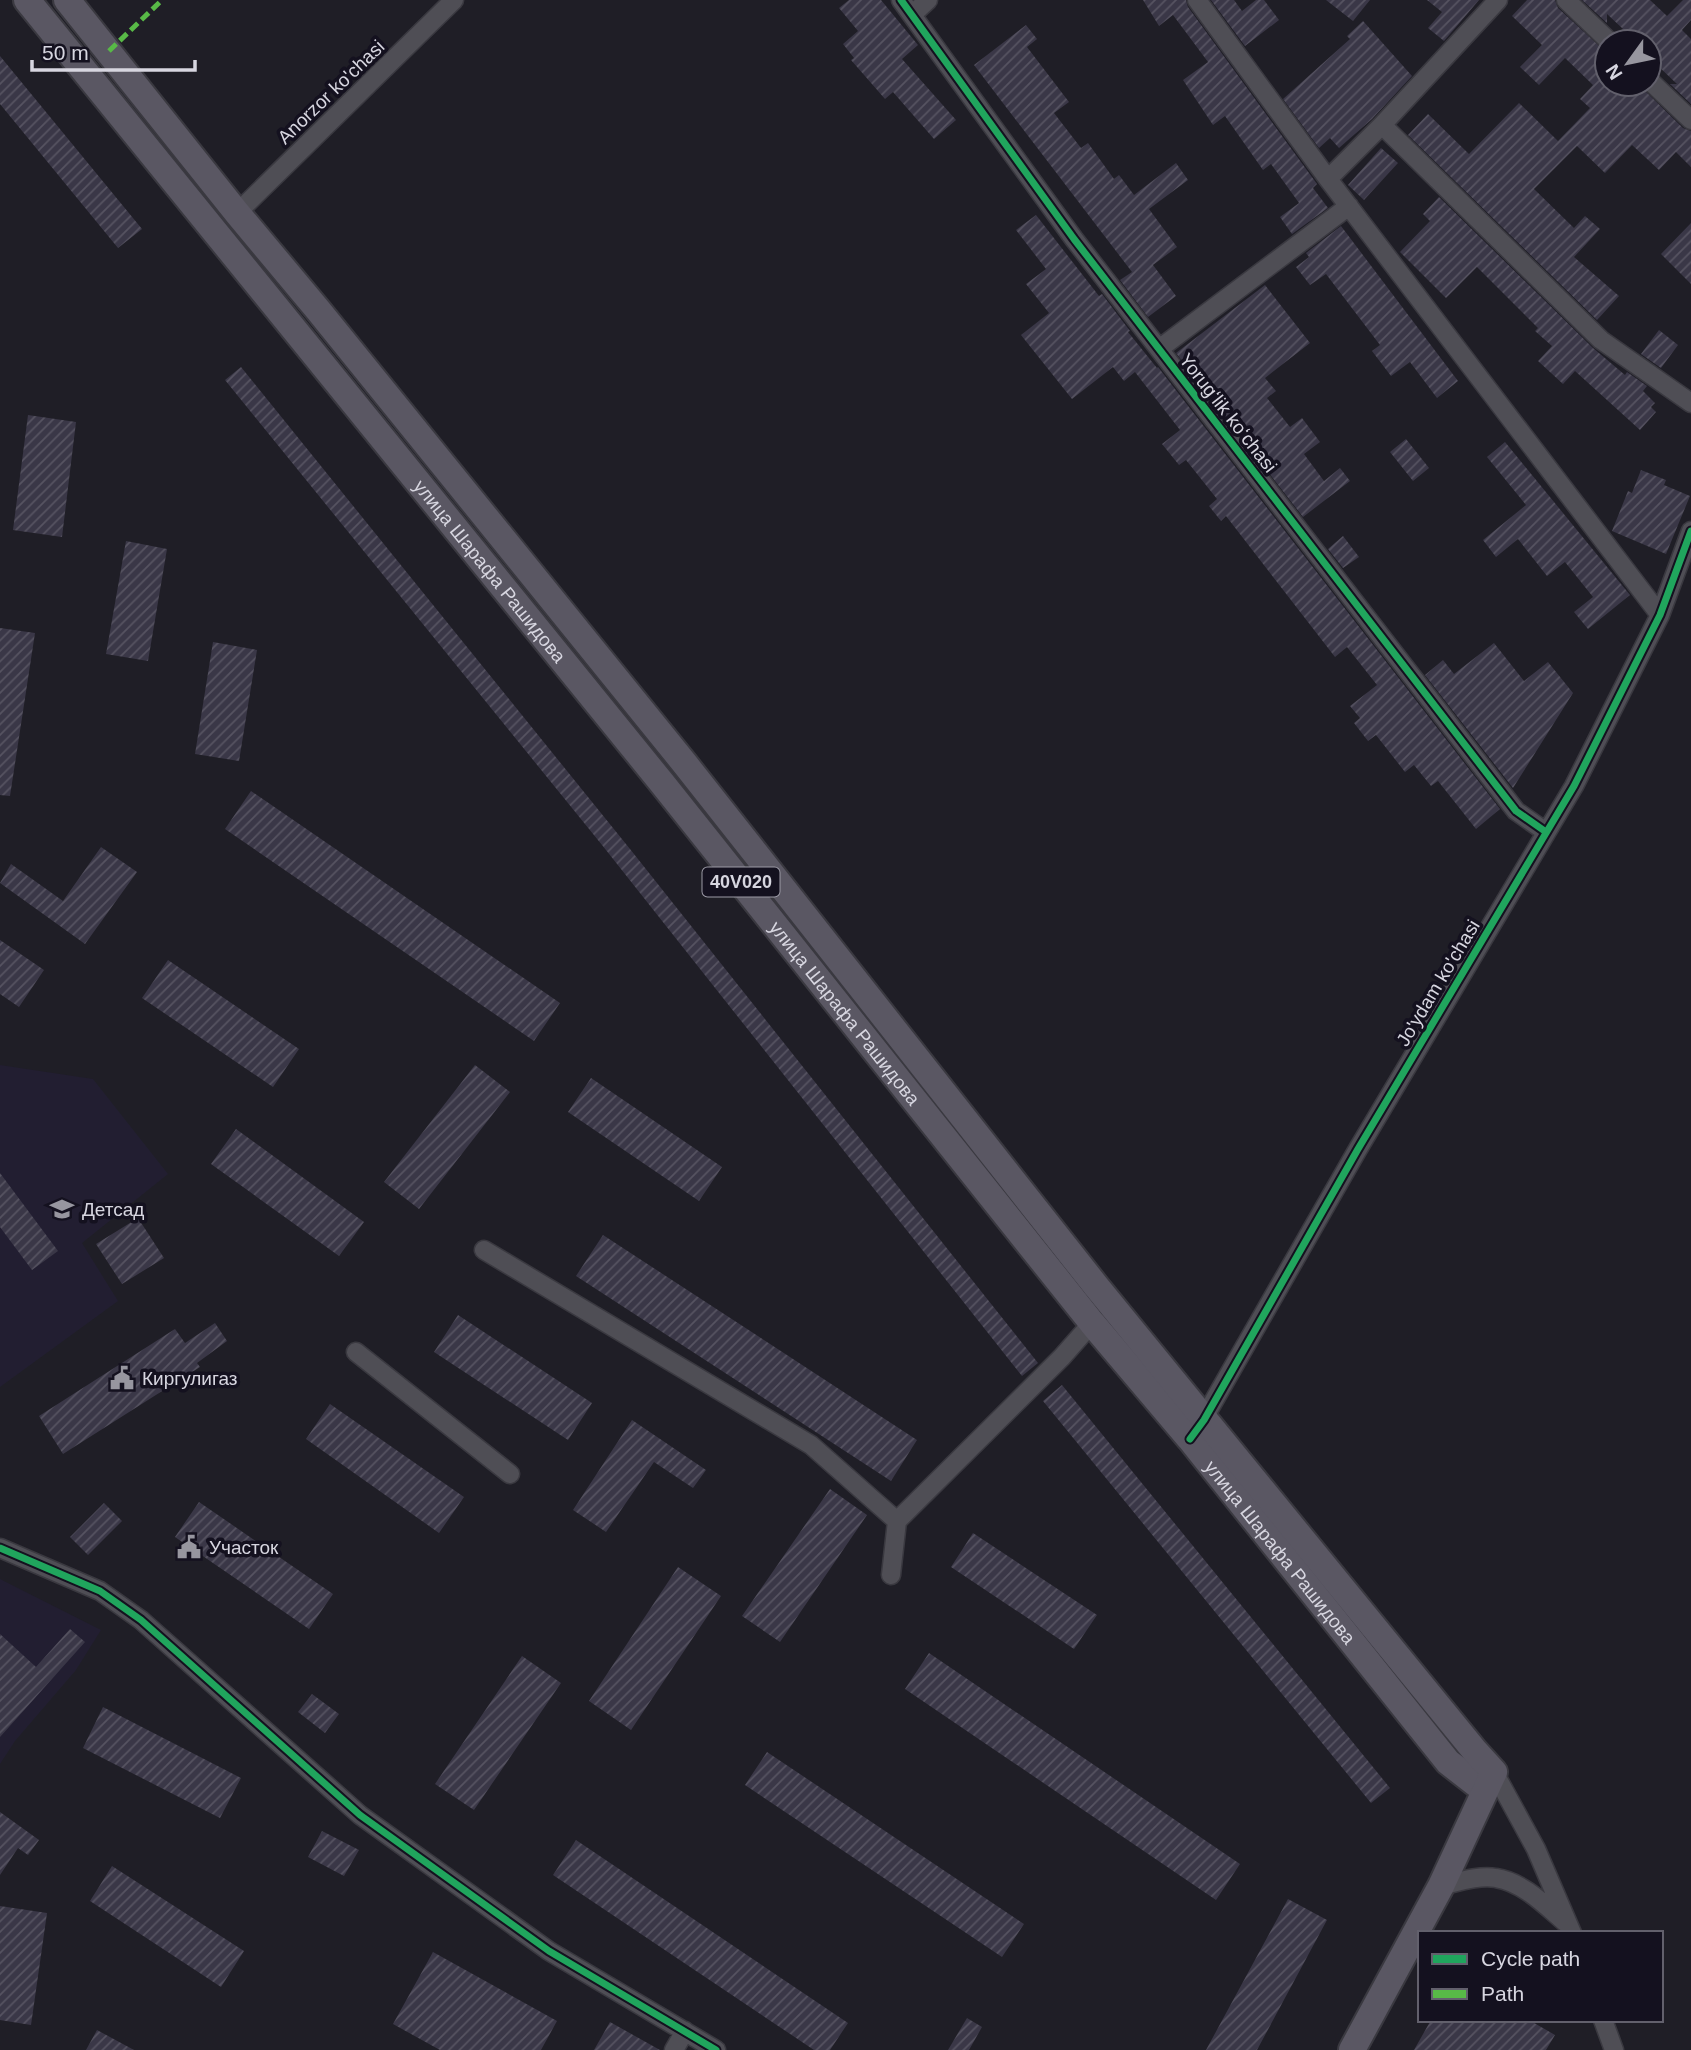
<svg xmlns="http://www.w3.org/2000/svg" width="1691" height="2050" font-family="Arial,sans-serif">
<style>
.built{fill:#221e31}
.building{fill:url(#building-hatch)}
.lines{fill:none;stroke-linecap:round;stroke-linejoin:round}
.street-casing{stroke:#3a3940;stroke-width:21}
.primary-casing{stroke:#3a3940;stroke-width:30}
.street{stroke:#4f4e55;stroke-width:18}
.primary{stroke:#5a5763;stroke-width:26}
.quiet{stroke:#58b947;stroke-width:5;stroke-dasharray:10 5;stroke-linecap:butt}
.cycleway-casing{stroke:#14111f;stroke-width:11}
.cycleway{stroke:#20a55d;stroke-width:7}
.labels{text-anchor:middle;dominant-baseline:central;stroke-width:7;stroke-linejoin:round;paint-order:stroke}
.shield{fill:#14111f;stroke:#9c9ba6;stroke-width:2}
.shield-label{font-size:18px;font-weight:bold;fill:#d7d6e0}
.street-label{font-size:19px;fill:#d7d6e0;stroke:#14111f}
.poi-label{font-size:19px;fill:#d7d6e0;stroke:#14111f;text-anchor:start}
</style>
<defs>
<pattern id="building-hatch" width="6" height="6" patternUnits="userSpaceOnUse" patternTransform="scale(1.75)"><rect width="6" height="6" fill="#3a3747"/><path d="M-1 1l2-2M0 6l6-6M5 7l2-2" fill="none" stroke="#565361"/></pattern>
</defs>
<rect width="100%" height="100%" fill="#1f1e26"/>
<path class="built" d="M0,1065L93,1079L168,1174L82,1243L118,1301L0,1387Z
M0,1579L101,1630L76,1670L15,1741L0,1764Z"/>
<path class="building" d="M849,0H881L918,45L902,59L956,120L934,139L893,92L885,99L851,60L854,58L843,44L858,31L839,8Z
M1143,0H1186L1188,7L1317,184L1313,188L1328,208L1292,234L1280,217L1299,203L1271,164L1263,170L1225,116L1213,125L1183,80L1208,62L1173,15L1159,26Z
M1211,0H1234L1242,11L1256,0H1264L1279,20L1245,46Z
M1326,0H1370L1353,21Z
M1427,0H1479L1444,41L1428,28L1442,12Z
M1527,0H1555L1558,8L1607,53V84H1638L1683,128L1691,131V167L1676,152L1659,170L1632,145L1605,173L1577,146L1534,189L1574,228L1585,216L1600,229L1574,257L1619,296L1597,320L1408,135L1428,114L1469,154L1519,103L1558,141L1590,108L1580,99L1593,85L1565,58L1539,85L1520,67L1542,45L1512,16Z
M1582,0H1650L1667,16L1683,0H1691V20L1682,30L1691,39V104L1670,84H1677L1656,64L1659,62L1649,53V42H1637L1607,14V23Z
M1363,21L1412,76L1372,119L1339,148L1330,138L1319,148L1283,99L1350,39L1347,36Z
M1026,25L1037,39L1027,47L1069,102L1054,113L1081,148L1088,143L1114,179L1119,175L1134,195L1176,163L1188,180L1149,209L1177,247L1153,265L1176,296L1148,317L1120,280L1132,272L974,65Z
M0,56L142,229L118,248L0,104Z
M1381,148L1398,163L1364,200L1348,185Z
M1439,197L1593,348L1625,375L1627,372L1647,386L1643,391L1655,403L1651,407L1656,412L1640,430L1575,371L1563,384L1538,361L1552,346L1535,331L1538,328L1477,267L1446,298L1400,252L1430,221L1423,214Z
M1036,215L1099,296L1102,294L1130,331L1128,332L1157,368L1158,367L1500,809L1476,829L1438,781L1431,786L1414,765L1405,772L1376,735L1368,741L1354,723L1360,718L1350,706L1377,685L1347,647L1335,657L1226,516L1221,521L1209,506L1217,499L1186,460L1179,465L1162,444L1180,430L1135,372L1124,381L1113,367L1072,399L1021,335L1049,313L1026,284L1046,269L1016,230Z
M1691,223V284L1661,254Z
M1341,226L1458,381L1437,398L1410,362L1391,376L1372,351L1380,345L1326,274L1310,285L1296,267L1309,257L1306,253Z
M1265,285L1310,343L1265,378L1276,391L1267,398L1290,427L1302,418L1320,442L1304,454L1324,481L1340,468L1350,481L1303,517L1176,353Z
M1659,330L1678,345L1661,368L1641,354Z
M241,367L630,849L1038,1363L1022,1376L602,845L225,380Z
M28,415L76,422L62,537L13,530Z
M1406,439L1429,468L1413,481L1390,452Z
M1505,442L1630,595L1588,629L1574,612L1593,597L1565,562L1547,576L1518,539L1496,557L1483,540L1526,505L1487,457Z
M1641,470L1666,480L1664,485L1690,496L1666,554L1612,531L1628,491L1632,493Z
M1343,536L1359,557L1343,568L1328,549Z
M126,541L167,549L148,661L106,654Z
M0,628L35,633L10,796L0,795Z
M213,642L257,650L239,761L195,754Z
M1494,643L1524,681L1548,662L1573,693L1513,788L1425,675L1443,660L1454,674Z
M251,791L560,1003L534,1041L225,829Z
M101,847L137,872L85,944L0,883L11,864L63,901Z
M0,940L44,970L19,1007L0,994Z
M168,960L299,1049L273,1087L142,998Z
M475,1065L510,1092L419,1209L384,1182Z
M591,1078L722,1167L699,1201L568,1112Z
M236,1129L364,1222L339,1256L211,1164Z
M0,1173L58,1251L32,1270L0,1227Z
M138,1218L164,1258L122,1284L96,1244Z
M603,1235L917,1440L891,1481L576,1276Z
M458,1315L592,1403L568,1440L434,1352Z
M215,1323L227,1341L197,1363L200,1367L63,1454L39,1416L175,1329L185,1343Z
M1062,1385L1390,1788L1371,1803L1043,1401Z
M330,1404L464,1497L439,1533L306,1439Z
M632,1420L706,1470L693,1488L654,1462L606,1532L573,1510Z
M830,1489L867,1515L780,1642L742,1616Z
M199,1502L333,1594L309,1629L175,1537Z
M104,1503L122,1521L88,1555L70,1537Z
M973,1533L1097,1615L1074,1649L951,1567Z
M678,1567L721,1596L631,1730L589,1701Z
M70,1629L85,1642L0,1737V1634L36,1667Z
M929,1653L1240,1864L1216,1900L905,1689Z
M522,1656L561,1683L474,1810L435,1784Z
M312,1694L339,1714L325,1733L298,1712Z
M103,1707L241,1778L220,1818L83,1748Z
M767,1752L1024,1924L1002,1957L745,1785Z
M0,1812L39,1840L28,1855L18,1848L0,1875Z
M322,1831L359,1850L344,1876L308,1857Z
M576,1840L848,2023L830,2050H814L553,1875Z
M112,1866L244,1951L221,1987L90,1901Z
M1288,1899L1327,1920L1257,2050H1206Z
M0,1906L47,1913L31,2025L0,2020Z
M433,1952L557,2021L541,2050H440L393,2024Z
M967,2018L982,2027L969,2050H948Z
M1431,2020H1529L1555,2035L1546,2050H1414Z
M610,2022L660,2050H594Z
M97,2030L134,2050H86Z"/>
<g class="lines">
<g class="street-casing">
<path id="street" d="M901,0L1074,239L1516,811L1546,832
M1197,0L1328,179L1660,615
M1566,0L1610,42
M913,14L928,0
M1649,80L1691,120
M1382,125L1498,0
M1328,179L1382,125L1601,340L1691,403
M237,213L454,0
M1159,349L1349,206
M484,1250L811,1445L897,1521L891,1575
M356,1352L510,1474
M1200,1425L1358,1149L1574,786L1660,615L1691,531
M897,1521L1062,1357L1092,1323
M0,1548L100,1591L141,1620L360,1815L549,1951L716,2050
M1494,1772L1536,1849L1572,1933
M1441,1886C1458,1882 1479,1875 1496,1878C1523,1882 1546,1906 1566,1923
M1603,2020L1614,2050
M674,2050L685,2031"/>
</g>
<g class="primary-casing">
<g id="primary">
<path id="s1" d="M27,0L662,783L1092,1323L1190,1439L1448,1762L1484,1790"/>
<path d="M67,0L237,213L318,310L685,764L1096,1286L1474,1750L1494,1772L1441,1886L1352,2050"/>
</g>
</g>
<use href="#street" class="street"/>
<use href="#primary" class="primary"/>
<path class="quiet" d="M109,51L162,0"/>
<g class="cycleway-casing">
<path id="cycleway" d="M901,0L1074,239L1516,811L1546,832
M1190,1439L1204,1420L1358,1149L1574,786L1660,615L1691,531
M0,1548L100,1591L141,1620L360,1815L549,1951L716,2050"/>
</g>
<use href="#cycleway" class="cycleway"/>
</g>
<defs>
<g id="school-bare" transform="scale(1.89)"><path d="M0-5L7-2L0 1L-7-2ZM-4 1L0 2.5L4 1V4Q0 6-4 4Z" fill="#97969f" stroke="#14111f" stroke-width="2.5" paint-order="stroke"/></g>
<g id="civic-bare" transform="scale(1.89)"><path d="M-.6-6.5H3V-4.5H.6V-3L4-1V1h2V6H-6V1h2V-1L-.6-3ZM-1.2 2.5V6h2.4V2.5Z" fill="#97969f" stroke="#14111f" stroke-width="2.5" paint-order="stroke"/></g>
</defs>
<g fill-rule="evenodd">
<use href="#school-bare" x="62" y="1209"/>
<use href="#civic-bare" x="122" y="1378"/>
<use href="#civic-bare" x="189" y="1547"/>
</g>
<g class="labels">
<rect class="shield" x="702.5" y="867.5" width="77" height="29" rx="5"/>
<g class="shield-label">
<text x="741" y="882">40V020</text>
</g>
<g class="street-label">
<text transform="translate(331 92) rotate(-44)">Anorzor ko'chasi</text>
<text transform="translate(1228 413) rotate(52)">Yorugʻlik koʻchasi</text>
<text stroke="none"><textPath href="#s1" startOffset="735">улица Шарафа Рашидова</textPath></text>
<text transform="translate(1438 983) rotate(-59)">Jo'ydam ko'chasi</text>
<text stroke="none"><textPath href="#s1" startOffset="1302">улица Шарафа Рашидова</textPath></text>
<text stroke="none"><textPath href="#s1" startOffset="1995">улица Шарафа Рашидова</textPath></text>
</g>
<g class="poi-label">
<text x="82" y="1209">Детсад</text>
<text x="142" y="1378">Киргулигаз</text>
<text x="209" y="1547">Участок</text>
</g>
</g>
<rect x="1418" y="1931" width="245" height="91" fill="#14111f" stroke="#62606c" stroke-width="2"/>
<rect x="1432" y="1954" width="35" height="10" fill="#20a55d" stroke="#62606c" stroke-width="2"/>
<text x="1481" y="1966" font-size="21" fill="#d7d6e0">Cycle path</text>
<rect x="1432" y="1989" width="35" height="10" fill="#58b947" stroke="#62606c" stroke-width="2"/>
<text x="1481" y="2001" font-size="21" fill="#d7d6e0">Path</text>
<g transform="translate(1628 63) rotate(237)"><circle r="33" fill="#14111f" stroke="#62606c" stroke-width="2"/>
<path d="M0-5L12 26L0 18L-12 26Z" fill="#97969f"/>
<text y="-10" font-size="19" font-weight="bold" text-anchor="middle" fill="#d7d6e0">N</text>
</g>
<path d="M32 60v10h163v-10" fill="none" stroke="#d7d6e0" stroke-width="3.5"/>
<text x="42" y="60" font-size="21" fill="#d7d6e0" stroke="#14111f" stroke-width="5" paint-order="stroke">50 m</text>
</svg>
